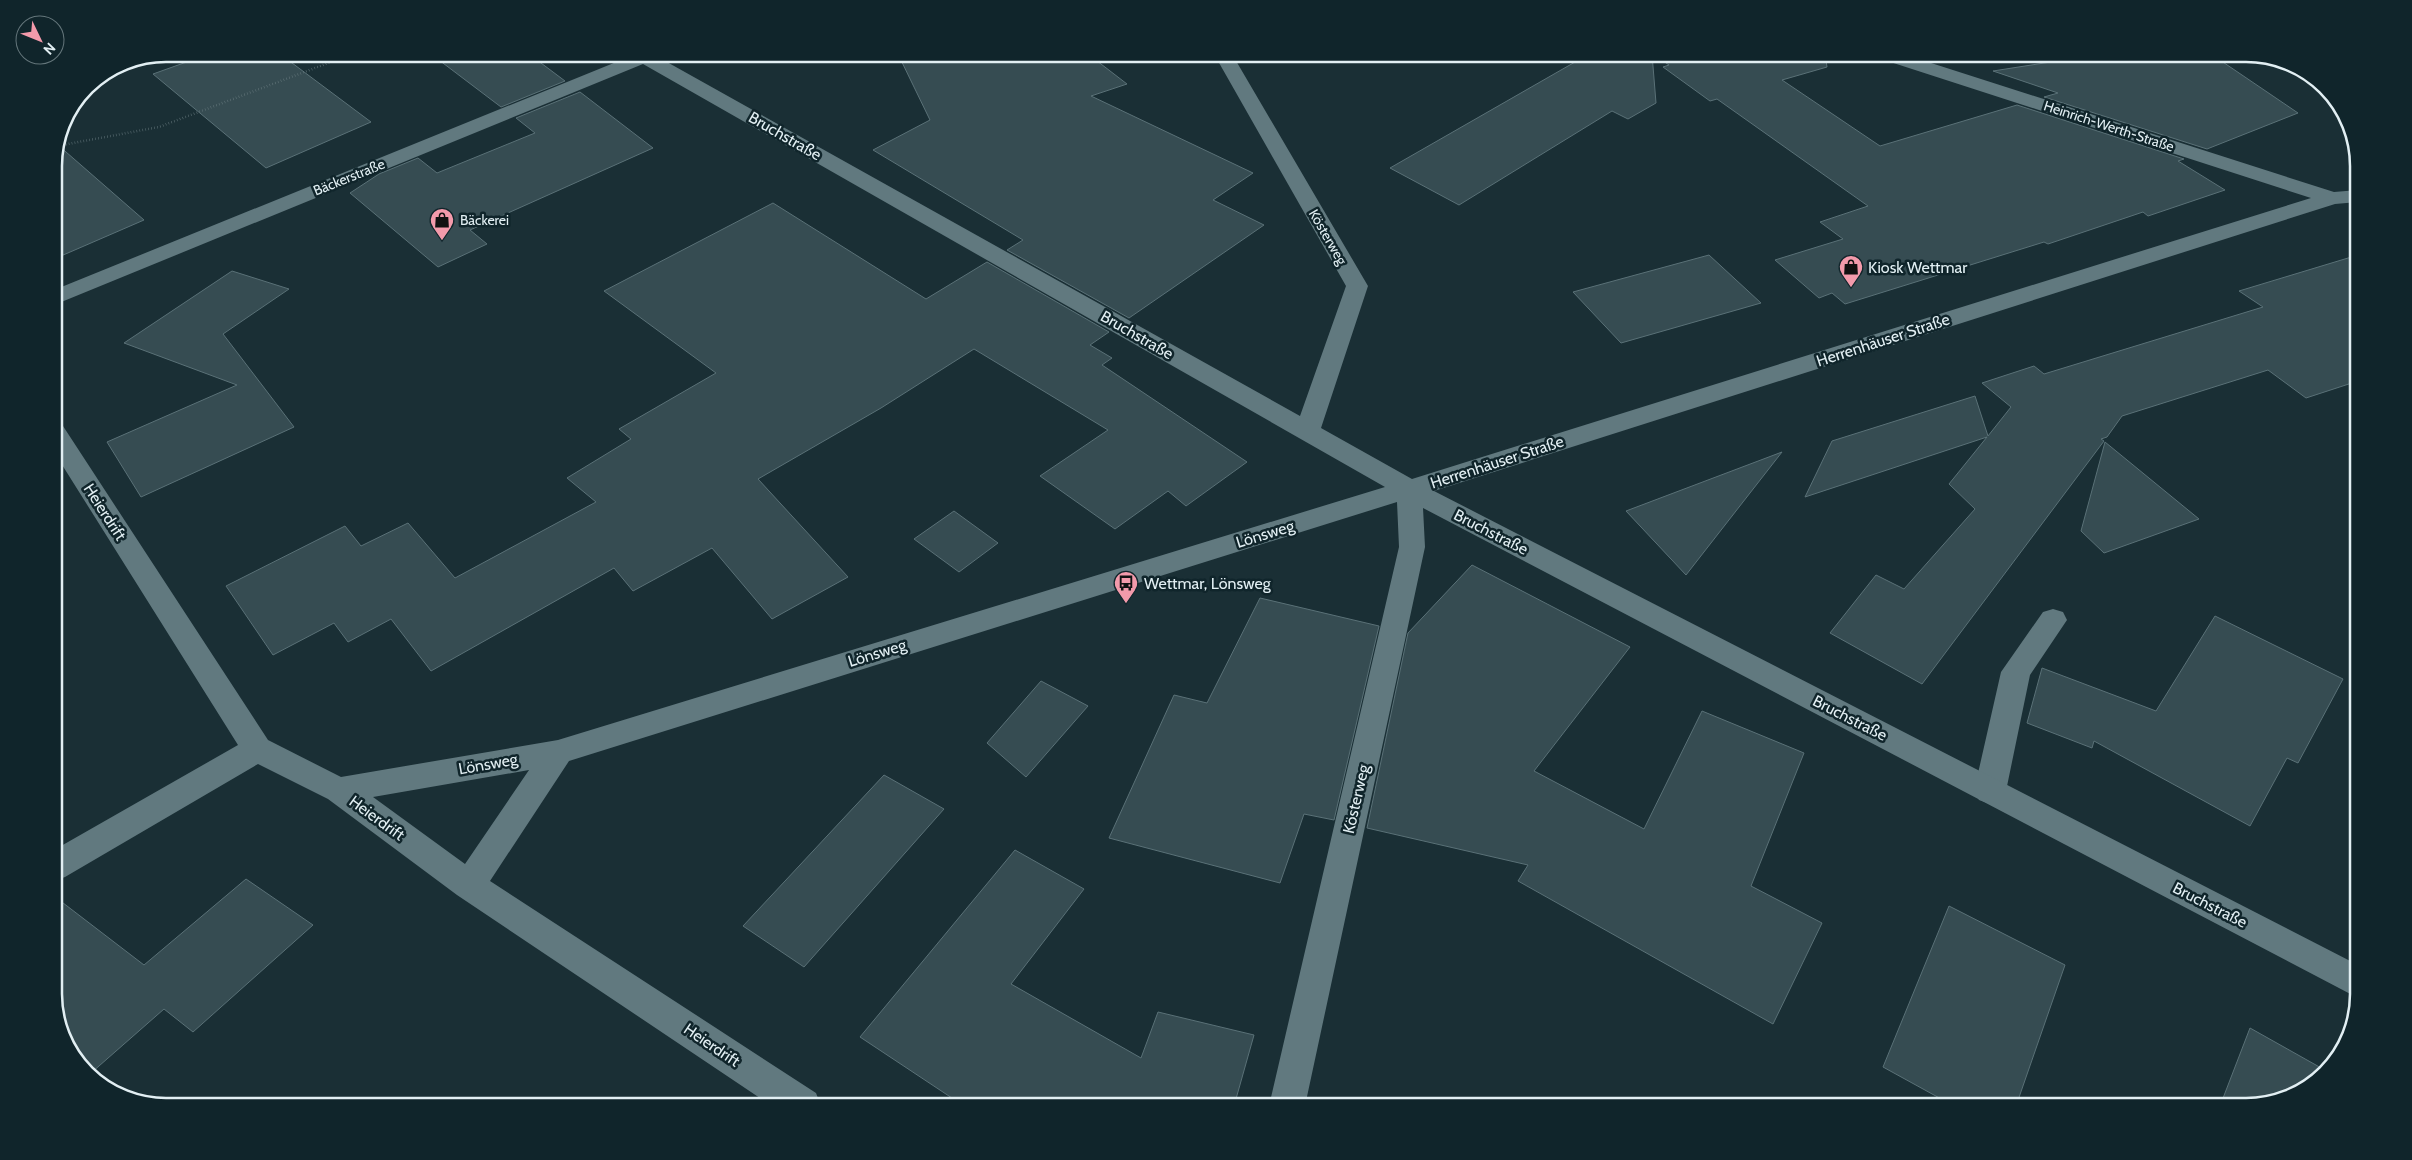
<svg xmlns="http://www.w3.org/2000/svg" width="2412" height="1160" font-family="Cabin,sans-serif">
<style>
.building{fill:#364c52;stroke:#5a7177}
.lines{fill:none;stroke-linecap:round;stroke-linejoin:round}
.path{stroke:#687a7f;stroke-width:2.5;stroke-dasharray:0.5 2.5;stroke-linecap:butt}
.service{fill:#61797f;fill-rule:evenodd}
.minor{fill:#61797f;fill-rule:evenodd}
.labels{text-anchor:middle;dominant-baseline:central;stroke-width:5;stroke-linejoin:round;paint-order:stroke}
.far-street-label{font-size:14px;fill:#e2eff3;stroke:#10252b}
.far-poi-label{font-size:14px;fill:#e2eff3;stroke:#10252b;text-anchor:start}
.street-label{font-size:16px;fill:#e2eff3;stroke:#10252b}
.poi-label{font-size:16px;fill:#e2eff3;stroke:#10252b;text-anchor:start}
.rim{fill:none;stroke:#e2eff3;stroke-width:2.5}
</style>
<rect width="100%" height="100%" fill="#1a2f35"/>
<path class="building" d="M209,54H280L371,122L266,168L153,74Z
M431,54H529L565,81L501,107Z
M898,54H1040L1048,60L1065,54H1088L1127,84L1091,96L1253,173L1213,200L1264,225L1129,318L1007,250L1023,240L873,150L930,120Z
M1589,54H1652L1656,103L1628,119L1612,111L1459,205L1390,168Z
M1653,54H1825L1827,67L1782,80L1880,146L2017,105L2184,159L2178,161L2225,190L2148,216L2143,212L2048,244L2044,242L1845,304L1832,293L1819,298L1775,260L1843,239L1820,222L1868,206L1717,99L1710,101L1663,67L1669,65Z
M2102,54H2211L2298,113L2207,149L2044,97L2058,93L1993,71Z
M580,92L653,148L470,230L487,244L438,267L350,193L379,174L418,158L437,173L535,133L516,118Z
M58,145L144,220L54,259V159Z
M773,203L926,299L987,262L1109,332L1090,345L1112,358L1102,365L1247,462L1186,506L1168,491L1115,529L1040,476L1108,430L974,349L881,408L758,479L848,577L772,619L712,548L633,591L614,568L431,671L391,619L348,642L334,623L273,655L226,586L345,526L361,546L408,523L455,578L596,502L567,478L631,439L619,429L716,373L604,291Z
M1709,255L1761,303L1621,343L1573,292Z
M2358,255V381L2306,398L2268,370L2122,416L2107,437L2101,439L2104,441L1922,684L1830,633L1876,575L1904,589L1975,509L1949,484L1987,437L1805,497L1832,441L1975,396L1988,436L2011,407L1982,383L2034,366L2044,374L2263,307L2239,291Z
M232,271L289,289L223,334L294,427L141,497L107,442L237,385L124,343Z
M2105,442L2199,519L2104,553L2081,531Z
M1782,452L1686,575L1626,511Z
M954,511L998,543L959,572L914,539Z
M1472,565L1630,647L1534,771L1644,829L1702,711L1804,753L1751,886L1822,923L1773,1024L1518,881L1528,865L1367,828L1408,633Z
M1260,598L1379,626L1334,820L1304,814L1280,883L1109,838L1174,695L1207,703Z
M2215,616L2343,679L2298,763L2287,758L2250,826L2094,741L2092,748L2027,723L2042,668L2156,711Z
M1041,681L1088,706L1026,777L987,743Z
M884,775L944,809L804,967L743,926Z
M1015,850L1084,889L1011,984L1141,1058L1158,1012L1254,1035L1234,1106H964L860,1037Z
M246,879L313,925L193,1032L164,1009L91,1073L77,1062L54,1002V896L144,965Z
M1949,906L2065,965L2016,1106H1954L1883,1067Z
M2250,1028L2323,1069L2308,1087L2246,1106H2220Z"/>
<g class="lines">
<path class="path" d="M57,146L159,127L352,54"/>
<path class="service" d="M2053,609L2063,612L2067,620L2030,675L2006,791L2001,800L1990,804L1979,800L1974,791L2001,672L2043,612Z"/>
<path class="minor" d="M630,54H660L658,57L1300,416L1346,286L1214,54H1232L1368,286L1321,428L1412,479L2311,198L1878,58L1876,54H1903L2334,192L2358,190V202L2335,204L1434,491L2358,965V998L1423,508L1425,547L1305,1106H1269L1399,547L1397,502L569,761L490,881L816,1093L821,1106H772L457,895L328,799L258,764L65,877L54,881V850L238,745L54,452V424L63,426L268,740L341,777L558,740L1385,487L643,64L54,305V290L631,56ZM529,770L465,864L373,797Z"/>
</g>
<defs>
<g id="shop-pin" transform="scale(1.25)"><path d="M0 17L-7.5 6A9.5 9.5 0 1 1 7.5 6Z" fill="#f39aab" stroke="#10252b"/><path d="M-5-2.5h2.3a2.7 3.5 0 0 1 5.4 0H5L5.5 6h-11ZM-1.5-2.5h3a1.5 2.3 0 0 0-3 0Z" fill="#111"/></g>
<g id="bus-pin" transform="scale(1.25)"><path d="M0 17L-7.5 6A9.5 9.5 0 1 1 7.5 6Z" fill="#f39aab" stroke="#10252b"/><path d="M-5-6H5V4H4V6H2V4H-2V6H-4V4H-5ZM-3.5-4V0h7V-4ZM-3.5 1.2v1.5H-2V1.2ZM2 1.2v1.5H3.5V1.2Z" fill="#111"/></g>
</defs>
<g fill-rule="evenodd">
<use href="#shop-pin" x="442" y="220"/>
<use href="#shop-pin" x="1851" y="267"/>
<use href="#bus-pin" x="1126" y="583"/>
</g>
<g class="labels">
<g class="far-street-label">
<text transform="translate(2109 126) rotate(18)">Heinrich-Werth-Straße</text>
<text transform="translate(349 177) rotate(-22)">Bäckerstraße</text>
<text transform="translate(1328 237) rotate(60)">Kösterweg</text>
</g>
<g class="far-poi-label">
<text x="460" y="220">Bäckerei</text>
</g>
<g class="street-label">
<text transform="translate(785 136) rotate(30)">Bruchstraße</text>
<text transform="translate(1137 335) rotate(30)">Bruchstraße</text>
<text transform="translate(1883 340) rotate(-18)">Herrenhäuser Straße</text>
<text transform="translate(1497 462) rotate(-18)">Herrenhäuser Straße</text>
<text transform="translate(105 512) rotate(57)">Heierdrift</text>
<text transform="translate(1491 532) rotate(27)">Bruchstraße</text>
<text transform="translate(1265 534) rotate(-17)">Lönsweg</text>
<text transform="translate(877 653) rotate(-17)">Lönsweg</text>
<text transform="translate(1850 718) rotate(27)">Bruchstraße</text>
<text transform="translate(488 764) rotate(-10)">Lönsweg</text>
<text transform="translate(1356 799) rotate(-77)">Kösterweg</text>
<text transform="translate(377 818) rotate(36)">Heierdrift</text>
<text transform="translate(2210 905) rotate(27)">Bruchstraße</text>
<text transform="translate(712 1045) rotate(34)">Heierdrift</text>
</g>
<g class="poi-label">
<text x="1868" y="267">Kiosk Wettmar</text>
<text x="1144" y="583">Wettmar, Lönsweg</text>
</g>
</g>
<path d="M0 0H2412V1160H0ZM166 62H2246A104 104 0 0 1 2350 166V994A104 104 0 0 1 2246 1098H166A104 104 0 0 1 62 994V166A104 104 0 0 1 166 62Z" fill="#10252b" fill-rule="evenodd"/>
<path class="rim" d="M166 62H2246A104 104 0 0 1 2350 166V994A104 104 0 0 1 2246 1098H166A104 104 0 0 1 62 994V166A104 104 0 0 1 166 62Z"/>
<g transform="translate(40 40) rotate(133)"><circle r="24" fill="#10252b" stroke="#64767b"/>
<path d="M0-4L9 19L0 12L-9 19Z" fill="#f39aab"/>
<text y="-8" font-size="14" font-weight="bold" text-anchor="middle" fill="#e2eff3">N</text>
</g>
</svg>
